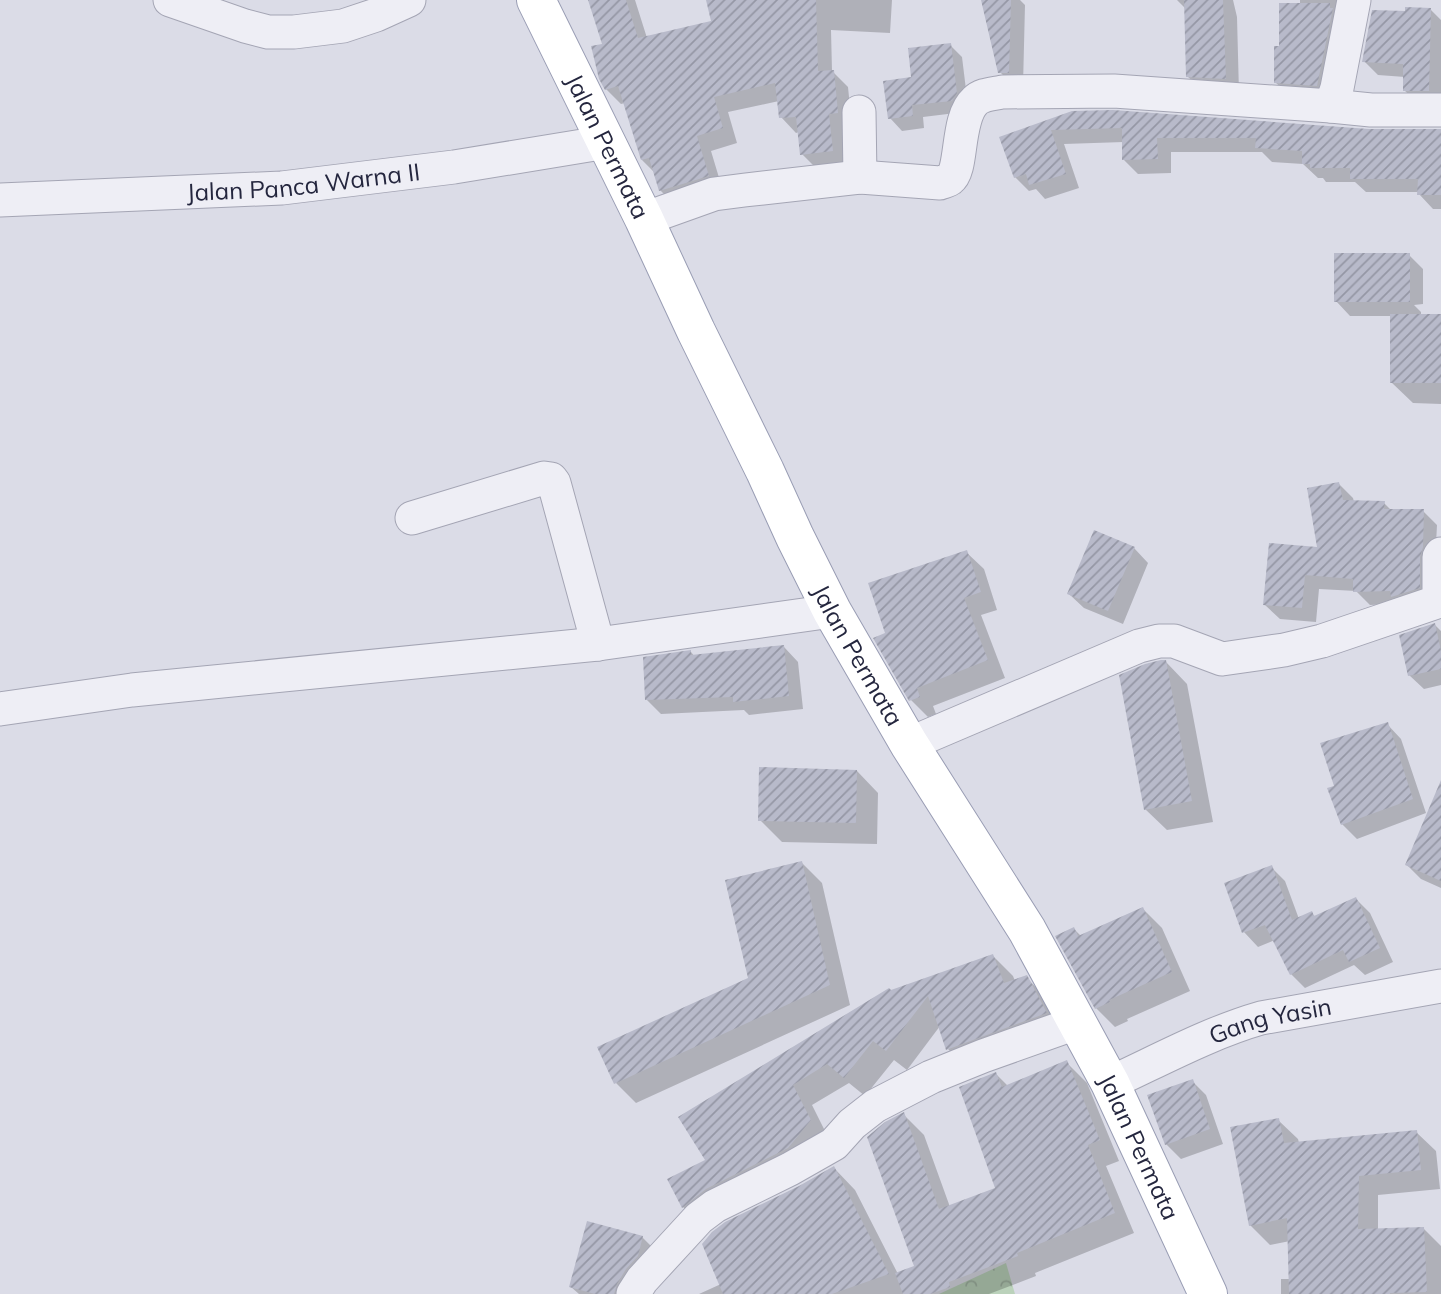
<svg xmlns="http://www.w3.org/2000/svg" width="1441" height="1294" font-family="Mulish,sans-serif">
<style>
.forest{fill:url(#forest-crowns)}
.shadow{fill:#0003}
.building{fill:url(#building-hatch)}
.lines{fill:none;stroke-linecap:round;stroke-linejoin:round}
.minor-casing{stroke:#a4a5b4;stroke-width:35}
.major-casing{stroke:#999db4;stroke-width:40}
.minor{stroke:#eeeef5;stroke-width:33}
.major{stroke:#fff;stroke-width:38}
.labels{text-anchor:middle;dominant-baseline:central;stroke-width:5;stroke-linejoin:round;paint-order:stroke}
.street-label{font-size:24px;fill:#24263e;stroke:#eaecf5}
</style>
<defs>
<pattern id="forest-crowns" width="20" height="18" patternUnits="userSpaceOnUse" patternTransform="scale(1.75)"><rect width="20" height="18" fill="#bbd2bb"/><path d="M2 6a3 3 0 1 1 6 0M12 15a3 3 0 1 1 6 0" fill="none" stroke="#a1b4a2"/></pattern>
<pattern id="building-hatch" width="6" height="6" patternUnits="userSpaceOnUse" patternTransform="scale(1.75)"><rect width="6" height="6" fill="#b8baca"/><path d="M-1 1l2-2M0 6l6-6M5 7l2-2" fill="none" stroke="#9597a5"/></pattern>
</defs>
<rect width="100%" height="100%" fill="#dbdce7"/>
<path class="forest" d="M1006,1263L1015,1294H939Z"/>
<path class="shadow" d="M594,0H635L647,38L713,22L708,0H892L890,33L831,30L832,71L848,87L852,127L847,166L817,169L802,154L799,132L796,133L781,117L779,101L728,112L737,143L711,151L723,191L675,205L660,190L655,173L642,160L625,103L621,104L606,89L604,45Z
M983,0H1020L1025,5L1023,86L1015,87L1000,72Z
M1177,0H1233L1237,17L1239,93L1202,90L1187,76L1186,9Z
M1300,0H1348L1331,99L1290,96L1275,82L1281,48L1300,5Z
M1431,10L1441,20V104H1419L1404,90L1405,77L1378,75L1364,61L1407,13Z
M950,45L962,57L968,106L964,112L923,117L924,128L902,131L890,118L913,78Z
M1072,112L1371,131H1441V209H1433L1419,194V192H1366L1355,182H1326L1323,178H1318L1303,164L1272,162L1262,152H1171V173L1138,174L1124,160V142L1064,144L1079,188L1045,199L1036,189L1029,191L1015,177L1001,138Z
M1409,255L1423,269V304L1414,305L1421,312V316H1441V404L1413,403L1391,382L1392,316H1350L1336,301Z
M1339,484L1353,498L1354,502L1384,503L1391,510L1423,511L1437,525L1433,602L1370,605L1356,591L1319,589L1316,622L1280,619L1265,605L1319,549Z
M1134,548L1148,563L1123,624L1084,608L1069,594Z
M966,552L984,569L997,610L981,615L1005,678L933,706L936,714L928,717L911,700L887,634Z
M1435,625L1441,631V685L1424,689L1409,675Z
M784,647L798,662L803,709L749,715L744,710L661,714L646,699L691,652L695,657Z
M1166,662L1187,684L1213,822L1167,830L1145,809Z
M1387,724L1401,739L1426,813L1357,839L1342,824L1336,787Z
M857,771L878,793L877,844L782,842L760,820Z
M1441,828V888L1421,879L1407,865Z
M802,863L822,883L850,1005L636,1103L616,1083L750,979Z
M1271,867L1285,881L1299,919L1311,913L1316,917L1356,899L1370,913L1393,962L1365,975L1354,965L1305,988L1291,974L1275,940L1258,947L1244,932L1226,884Z
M1143,909L1162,928L1190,991L1127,1019L1128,1021L1115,1027L1096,1008L1074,929L1081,936Z
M993,956L1013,976L1015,981L1026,977L1046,998L1066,1033L968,1069L948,1049L940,1026L907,1070L894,1060L865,1096L849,1083L812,1105L830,1141L703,1227L683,1207L669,1179L708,1160L891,992Z
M1067,1063L1087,1083L1119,1161L1106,1166L1134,1233L1035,1273L1036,1276L989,1294H699L721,1284L834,1168L855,1190L898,1274L916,1266L904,1115L924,1135L950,1207L997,1189L996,1074L1008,1086Z
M1192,1081L1206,1095L1223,1144L1181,1159L1166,1144Z
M1278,1120L1298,1139L1299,1143L1416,1132L1436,1151L1440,1189L1378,1195V1230L1424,1229L1441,1246V1294H1281V1279H1290V1241L1270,1245L1250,1225Z
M642,1237L657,1252L633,1294H579L571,1287Z"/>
<path class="building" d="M588,0H626L638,38L711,21L706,0H816L818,71L834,70L838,113L829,114L833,151L800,155L796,117L779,118L775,83L714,97L723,128L697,136L709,176L659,191L649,158L641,160L618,86L605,90L599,79L591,46L602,44Z
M981,0H1011L1009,73H998Z
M1184,0H1223L1226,79L1186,77Z
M1279,3H1330V8H1333L1317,86L1274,83V46H1279Z
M1405,7L1431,8L1429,91H1403V64L1362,62L1372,10L1405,11Z
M951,43L957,93L952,101L912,105L913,116L888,119L883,81L911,77L908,48Z
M1113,110L1369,129H1441V195H1417L1418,179H1350V168H1310V164H1302V151L1255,148L1256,138H1157L1158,159L1122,160V128L1051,130L1066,174L1029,185L1026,174L1014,178L999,137L1072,111Z
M1334,253H1410V302H1334Z
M1390,314H1441V383H1390Z
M1339,482L1343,500L1385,501L1384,509H1424L1423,547L1420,557V588L1391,597L1390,591L1353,592V579L1305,575L1302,608L1263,605L1269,543L1317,547L1307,488Z
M1094,530L1135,547L1108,611L1067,594Z
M967,550L981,592L964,598L988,660L917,688L920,697L909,701L873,638L885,633L868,583Z
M1435,623L1441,651V669L1408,676L1399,635Z
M784,645L789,696L733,702V697L645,700L643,657L691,650V655Z
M1161,660H1166L1192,801L1144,810L1119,675L1145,664Z
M1388,722L1413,799L1341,825L1327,788L1334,786L1320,743Z
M759,767L857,770L856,823L758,821Z
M1441,780V881L1405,865Z
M802,861L830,985L614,1084L597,1047L748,978L725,880Z
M1272,865L1292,920L1312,911L1314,916L1356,897L1380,948L1349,962L1343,950L1290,975L1265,925L1242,933L1224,883Z
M1143,907L1172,972L1109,1000L1110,1002L1095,1009L1055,936L1074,927L1078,936Z
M993,954L1004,983L1027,975L1047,1013L946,1050L928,996L886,1051L873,1041L844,1078L827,1064L793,1085L811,1120L788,1148L706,1189L682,1208L667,1179L705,1160L678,1117L889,988L891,990Z
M1067,1060L1100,1140L1088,1145L1115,1213L1017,1253L1018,1256L949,1282L950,1287L930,1294H903L895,1273L914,1266L867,1137L885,1122L904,1112L939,1209L995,1188L959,1087L996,1072L1002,1087Z
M1193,1079L1210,1129L1165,1145L1147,1095Z
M1279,1118L1284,1143L1417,1130L1421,1170L1359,1176L1358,1229L1424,1227L1427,1292L1390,1293V1294H1289L1287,1218L1249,1226L1230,1127Z
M834,1166L889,1274L832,1294H723L702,1244L712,1232L725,1222L799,1186Z
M587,1221L643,1236L638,1256L626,1269L617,1284L614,1294H595L569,1287Z"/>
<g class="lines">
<g class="minor-casing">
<g id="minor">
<path d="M170,0L245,26L268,32H294L343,26L376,15L409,0"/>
<path d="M1331,106L1371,110H1441"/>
<path d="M859,112L860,177"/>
<path id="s1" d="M0,200L282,188L454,167L607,142"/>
<path d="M644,219L714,194L745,190L860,177L940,183C942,182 948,181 950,179C963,170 956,118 975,101C982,94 993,94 1002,92L1114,91L1331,106L1337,88L1354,0"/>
<path d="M412,518L544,478L551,479L554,483L598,644"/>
<path d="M0,709L132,690L598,644L832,611"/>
<path d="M909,744L1139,646L1159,641H1174L1222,659L1284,650L1322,641L1437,602L1439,600V557L1441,554"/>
<path id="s2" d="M1110,1083C1160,1060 1209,1033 1261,1018L1441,986"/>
<path d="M633,1294L642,1280L699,1218L715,1206L790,1169L834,1144L852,1124L875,1106L931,1077L983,1056L1076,1023"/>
</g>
</g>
<g class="major-casing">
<g id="major">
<path id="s3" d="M536,0L644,219L696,331L765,471L795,537L832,611L909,744L1027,930L1110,1083L1208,1294"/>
</g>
</g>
<use href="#minor" class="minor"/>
<use href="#major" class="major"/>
</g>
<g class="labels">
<g class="street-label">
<text stroke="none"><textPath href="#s3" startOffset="163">Jalan Permata</textPath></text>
<text stroke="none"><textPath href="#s1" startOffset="304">Jalan Panca Warna II</textPath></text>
<text stroke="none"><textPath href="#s3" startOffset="730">Jalan Permata</textPath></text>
<text stroke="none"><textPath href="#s2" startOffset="173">Gang Yasin</textPath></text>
<text stroke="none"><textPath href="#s3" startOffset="1297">Jalan Permata</textPath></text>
</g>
</g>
</svg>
